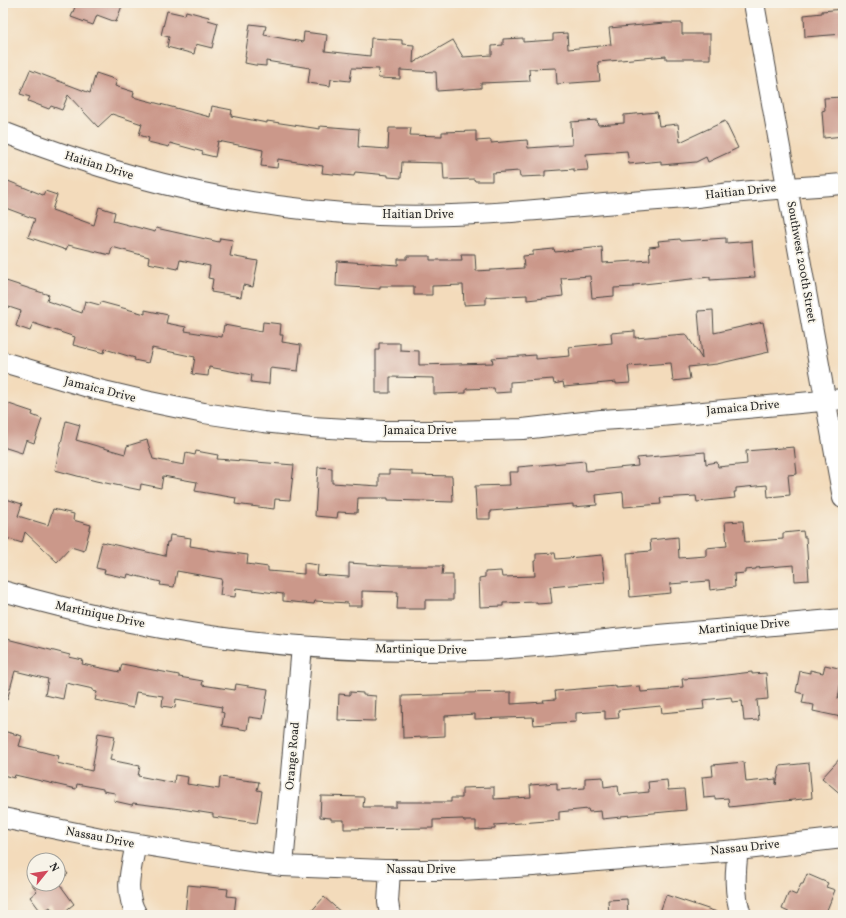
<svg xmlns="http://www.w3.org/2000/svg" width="846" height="918" font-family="Vollkorn,serif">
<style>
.building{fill:#cb988a}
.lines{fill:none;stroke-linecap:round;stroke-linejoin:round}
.street-casing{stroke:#494541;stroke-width:22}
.street{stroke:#fff;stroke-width:20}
.labels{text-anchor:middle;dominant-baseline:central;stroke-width:3.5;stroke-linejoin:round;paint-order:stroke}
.street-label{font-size:12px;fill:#2b2b2b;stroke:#f7f3e8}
</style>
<rect width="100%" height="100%" fill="#f7f3e8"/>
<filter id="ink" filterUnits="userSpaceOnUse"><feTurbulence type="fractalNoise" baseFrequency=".025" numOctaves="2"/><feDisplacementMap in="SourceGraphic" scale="8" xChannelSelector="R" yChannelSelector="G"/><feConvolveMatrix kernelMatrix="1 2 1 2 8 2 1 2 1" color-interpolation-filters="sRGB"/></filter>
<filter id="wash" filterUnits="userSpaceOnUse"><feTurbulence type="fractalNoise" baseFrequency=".012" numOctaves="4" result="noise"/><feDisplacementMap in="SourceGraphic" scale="16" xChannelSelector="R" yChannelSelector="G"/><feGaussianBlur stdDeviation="0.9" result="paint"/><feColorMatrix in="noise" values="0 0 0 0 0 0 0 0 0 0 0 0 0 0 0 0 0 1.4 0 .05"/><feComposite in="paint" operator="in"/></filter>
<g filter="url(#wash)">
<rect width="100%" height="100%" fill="#f3dbbb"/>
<g id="blocks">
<path class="building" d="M68,3H123L116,22L97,15L93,25L71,17L75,7L68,4Z
M843,9V34L805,37L804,15L822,13V11Z
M167,11L185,15L186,11L209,17L208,20L218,23L212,48L196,44L194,54L167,47L169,37L161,35Z
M665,23H682V34H710V59H666V56L598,62L600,81L557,84L556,68L529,69L530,81L481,83V88L437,91L436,72L400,70V79L378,78L379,69L352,68L350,81L331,79L330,86L308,83L310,68L266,61V66L255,65L245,63L246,57H245L250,24L266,26L264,35L303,42L304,32L327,35L325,51L370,56L371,38L402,40V44L414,45L413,63L453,40L463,57L492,55V46L503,45V39L523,38V42L553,40V34L567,33L568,49L611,45L609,28Z
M30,70L90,93L96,73L117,80L115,86L134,92L133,97L210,117L212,106L232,110L231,116L267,123V121L320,129V126L359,129L358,147L388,149L389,128H411L410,135L442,136V132L476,131V141L491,140V143L527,140L528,148L572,145L571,122L597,120L598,125L624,123V115L657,112L659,126L678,124L680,142L725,121L738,148L708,162L706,157L696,162L661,165V161L629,164L627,151L586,154L588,170L574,171V169L545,171V176L520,177L519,171L492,173V181H475L474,179L444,180L443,163L402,162L401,178L388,177V175L355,172L354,176L322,173L323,166L278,159L277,168L261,166L263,150L218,141L215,157L202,154L203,152L170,143L169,147L148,142L149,138L139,135L142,124L112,114L98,127L68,95L62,110L51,106L49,109L28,101L30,97L20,94Z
M843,97V136L824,138L822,111L825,110L824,98Z
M3,179L43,195L45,191L57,195L52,210L94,225L99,207L115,212L113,221L155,232L156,228L219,242L220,238L233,240L230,256L258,261L253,287L243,285L241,297L211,292L213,279L208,278L210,266L180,260L178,269L148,263L149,257L112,247L110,255L68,245L66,250L28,237L35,219L3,207Z
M726,238V243L752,241L755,277L710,280V277L634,285V287L614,288V296L592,298L590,276L561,278L563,296L527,300V295L486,297V304L464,305L463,285L432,286V295H414V286H380V289L336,286L337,261L398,265V259H407V256H430V260H462L461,254H475L476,271L524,268L523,256L533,255V251L554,249L555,252L602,247L603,263L650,260L649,247L659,246L658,241L680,239L681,241Z
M3,280L49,295L47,301L82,313L85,301L100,305L101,302L145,314V310L168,315L166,323L186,327L185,331L222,337L224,325L262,332L263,322L281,324L280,335H283L282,342L301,345L298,371L270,368L269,384L251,382L252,375L209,367L208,376L192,374L195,357L152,348L148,363L134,360L135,358L105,349L104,353L73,345L75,337L33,323L30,331L16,326L21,311L3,305Z
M713,310L714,333L763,322L769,352L717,364L688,367L690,379L673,381L671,363L628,366L630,383L616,384V382L564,387L563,382L554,384L553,379L510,382V392L495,393L494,388L466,389V393L434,394V378L390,377V393H376V350H379V343H400V350L419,351V365L493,363L492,358L536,355V359L570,356L569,347L612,343L611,333L635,331V338L686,334L702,359L698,311Z
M3,402L33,412L32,415L42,419L34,443L26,440L22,453L3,447Z
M66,421L80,425L76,440L125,454L127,446L147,440L153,459L184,465L186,453L195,455L196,451L218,455L217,459L294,465L290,500L275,499L274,509L235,504L236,498L195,491L197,482L163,476L161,488L141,484L140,490L96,481L55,470Z
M794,447L797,474L788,475L790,495L768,497L767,485L736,488V492H734L735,498L697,502L696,496L660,498L661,504L624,507L623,492L596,495L597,505L573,507V504L491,511V513H490V519H477L475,486L510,485L509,472H518V467L585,461L586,471L638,466L637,458L705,452L706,464L717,462L718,467L747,464L746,451Z
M318,467L332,468V483L379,486V474H389V470L412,471V475L452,476L453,502L388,500V498H358L357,513L338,512L337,518L315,516Z
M3,498L22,504L18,516L48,525L53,509L74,514L73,520L91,525L84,551L71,547L57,562L25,532L22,543L3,537Z
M743,521L745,542L783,539V533L803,531L804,537H806L809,580L795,581L794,565L756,568V569L745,570V573L734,574L735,587L710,590L709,581L670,584L671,593L630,597L627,553L651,551L650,540L678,537L679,558L706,556V548L727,546L725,522Z
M170,535L191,538L190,546L208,549V550L248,555L247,564L268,567V571L304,574V563L318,565L317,575L349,577V563L392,566H443L442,575H453V600H425V609H397L398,592L362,591V606H348V603L315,601L314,604L283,601V594L236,588L235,597L220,595L222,579L177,571L174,587L160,585L161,582L128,574L127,578L104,573L105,570L96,568L102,542L165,556L167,542H169Z
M555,553L556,559L602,555L605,582L550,587L552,603L537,604V602L503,603V606L480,607L479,578L485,577V572L501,571L502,577L535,576L534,561H536V554Z
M3,638L70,655L69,657L83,660L82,664L120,672L122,664L179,675V677L203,681L202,685L235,690L236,684L268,689L263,719L249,717L247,730L222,726L224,713L221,712L222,707L176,699L175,708L162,706L163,696L136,692L133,708L95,700L97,692L93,691V689L66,683L63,699L45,695L48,679L15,671L7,700L3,699Z
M825,665L843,669L838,699L843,700L841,717L813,711L814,705L802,703L804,694L796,692L800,671L810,673V670L823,673Z
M752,672V674L766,673L768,699L757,700L759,720L744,721L742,701L732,702L731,697L703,700L704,709L662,713L661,706L618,710L619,718L605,719V711L576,713V722L556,723L534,725L533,717L475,719V714L445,716V736L403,738L402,696L466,694V693L511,692V704L544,702L543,700L556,699L555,691L616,686V688L640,686L641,692L670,690V688L683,687L682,679L701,678Z
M350,692L363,693V695L376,696L375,721L338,720L339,694L350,695Z
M3,731L22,736L19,746L59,756L57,763L92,771L98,733L115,736L110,760L140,766L138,776L174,783L175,775L188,777L187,784L219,789L220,777L259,782L257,790L262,791L257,823L213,817V814L181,809L133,803L132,805L114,801L115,793L103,791V789L77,784L76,789L15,775L14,778L3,775Z
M843,755V796L822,778Z
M744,762L746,782L776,779V785L780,766L809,763L812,798L729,807L728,798L715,799V797L704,798L702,777L713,776L712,765Z
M603,777L604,787L618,785L619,795L649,792L648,782L667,780L668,790L684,789L686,810L621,816V817L602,819L601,811L589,812L588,809L559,812V820L495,825V829L476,830V821H464L463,819L433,820V828L344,829V820H331V818L320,817L321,796L364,797L363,807H396V802H451V798H462V788L494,787V799L531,797L530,785L557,783V790L585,788V778Z
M58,862L68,874L58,882Z
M807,874L828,883L826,887L835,890L825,915H795L782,909L789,892L796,895L801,884H803Z
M34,880V884H58V882L74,904L60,915H56L50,907L42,913L30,897L37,891L31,883Z
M188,885L228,889L227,896L236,897L234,915H185Z
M666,895L717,912V915H659Z
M324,897L344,915H308Z
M627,899L628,915H609L608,900Z"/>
</g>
</g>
<g filter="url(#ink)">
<use href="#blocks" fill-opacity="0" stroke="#494541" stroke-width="1"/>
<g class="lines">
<g class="street-casing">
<path id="street" d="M754,3L843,498
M3,132C124,180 247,210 378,215C454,218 529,211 604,204C631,202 658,200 685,198C701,197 716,194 732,193C769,189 806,187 843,184
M3,362L95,389L150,402L204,413L263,422L312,427L383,431H452L523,429L601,420L650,417L843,399
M3,591C155,635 316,656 474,650C528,648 582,642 635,637C704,631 774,625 843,619
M3,818L101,838L238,860L283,866L384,870H460L533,866L738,850L843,838
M136,844C131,869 123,892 137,915
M738,850C735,873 734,893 741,915
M283,866L302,646
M390,870L388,902L390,915"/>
</g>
<use href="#street" class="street"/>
</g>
</g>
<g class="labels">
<g class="street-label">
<text transform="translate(99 166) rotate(17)">Haitian Drive</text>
<text transform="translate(741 192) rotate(-6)">Haitian Drive</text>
<text x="418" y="215">Haitian Drive</text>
<text transform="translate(801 262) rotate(80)">Southwest 200th Street</text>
<text transform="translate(100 390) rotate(14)">Jamaica Drive</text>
<text transform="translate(743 408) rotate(-5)">Jamaica Drive</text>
<text x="420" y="431">Jamaica Drive</text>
<text transform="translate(100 615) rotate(12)">Martinique Drive</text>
<text transform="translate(744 627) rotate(-5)">Martinique Drive</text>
<text transform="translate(421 650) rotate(1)">Martinique Drive</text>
<text transform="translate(293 756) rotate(-85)">Orange Road</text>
<text transform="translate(100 838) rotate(11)">Nassau Drive</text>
<text transform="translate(745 848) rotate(-6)">Nassau Drive</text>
<text x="421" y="870">Nassau Drive</text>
</g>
</g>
<rect width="846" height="918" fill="none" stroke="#f7f3e8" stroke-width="16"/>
<g transform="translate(46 872) rotate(60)"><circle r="19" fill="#f7f3e8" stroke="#a5a39c"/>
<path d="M0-3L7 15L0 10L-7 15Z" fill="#d1495b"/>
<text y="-6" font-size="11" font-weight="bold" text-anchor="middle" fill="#2b2b2b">N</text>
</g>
</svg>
